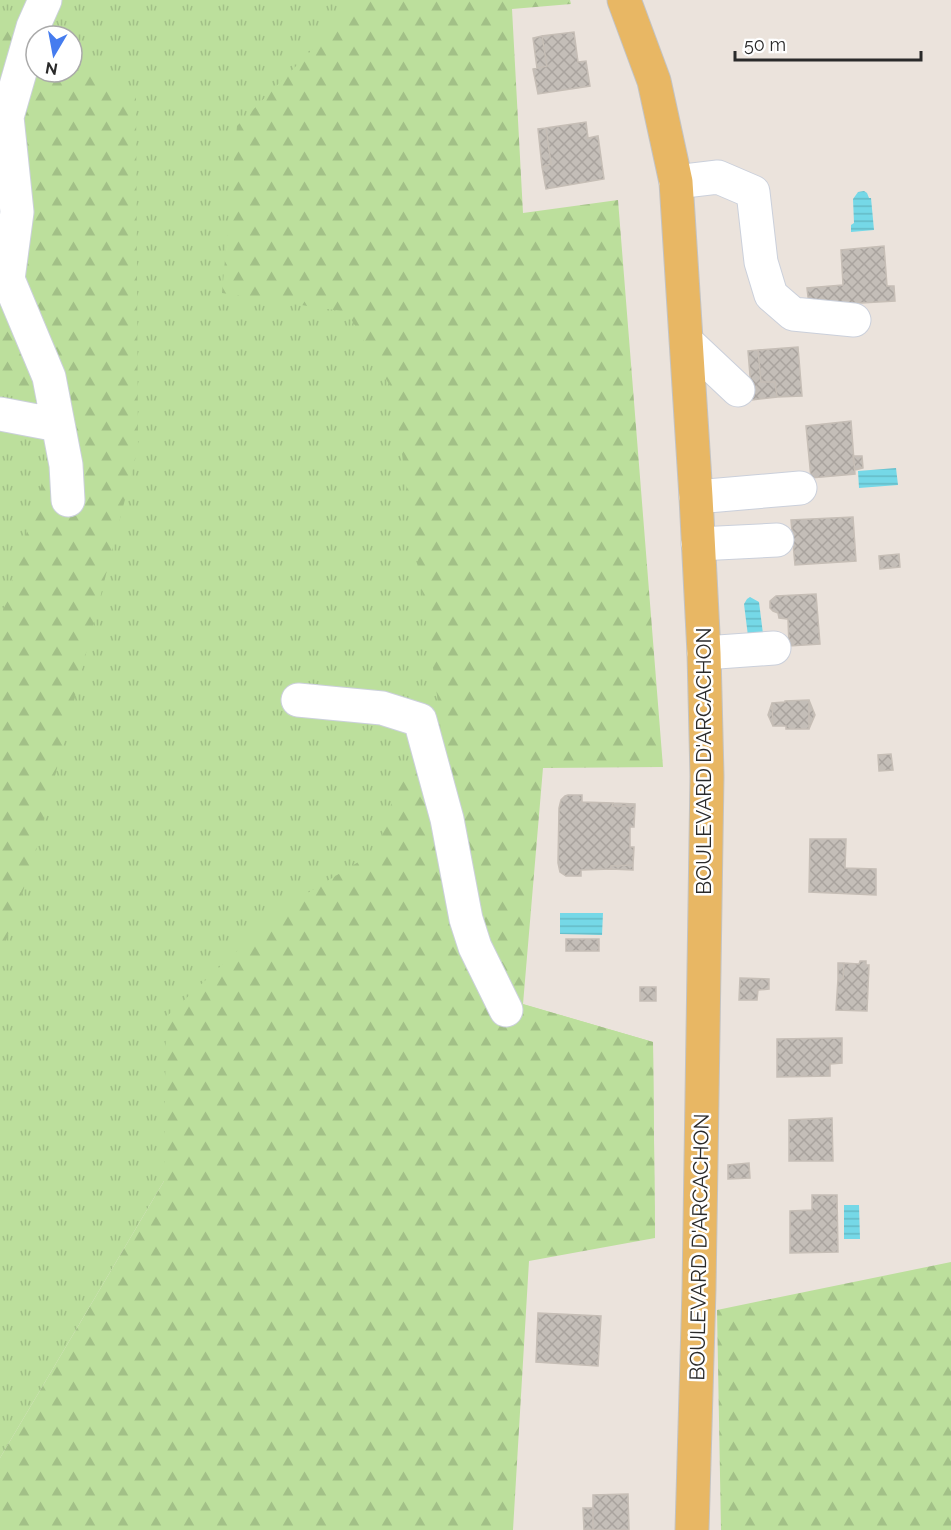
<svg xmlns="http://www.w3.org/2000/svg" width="951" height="1530" font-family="Raleway,sans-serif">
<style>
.grass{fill:url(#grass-tufts);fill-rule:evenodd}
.forest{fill:url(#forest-firs)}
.water{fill:url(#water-rules)}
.building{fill:url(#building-cross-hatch);stroke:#c6beb6;stroke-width:1.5}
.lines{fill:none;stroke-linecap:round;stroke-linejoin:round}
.minor-casing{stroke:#cbd0db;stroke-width:35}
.major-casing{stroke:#c3c3c3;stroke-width:35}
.minor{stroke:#fff;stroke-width:33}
.major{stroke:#e8b764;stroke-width:33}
.labels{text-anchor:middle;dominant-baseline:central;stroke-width:5;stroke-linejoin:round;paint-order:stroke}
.street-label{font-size:21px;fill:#2a2a2a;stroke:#fff}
</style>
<defs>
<pattern id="grass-tufts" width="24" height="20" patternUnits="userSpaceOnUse" patternTransform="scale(1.5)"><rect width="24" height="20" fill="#bcdf9c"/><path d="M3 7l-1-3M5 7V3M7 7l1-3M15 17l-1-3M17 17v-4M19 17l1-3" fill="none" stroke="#a2c087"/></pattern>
<pattern id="forest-firs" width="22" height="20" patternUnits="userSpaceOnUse" patternTransform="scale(1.5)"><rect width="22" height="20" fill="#bcdf9c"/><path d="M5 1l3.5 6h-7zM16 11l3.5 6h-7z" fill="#a2c087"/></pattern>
<pattern id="water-rules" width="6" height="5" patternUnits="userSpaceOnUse" patternTransform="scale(1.5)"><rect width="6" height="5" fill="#75d8e7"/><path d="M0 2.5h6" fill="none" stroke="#65bac6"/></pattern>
<pattern id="building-cross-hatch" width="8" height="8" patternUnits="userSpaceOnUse" patternTransform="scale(1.5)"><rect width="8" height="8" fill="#c4beb8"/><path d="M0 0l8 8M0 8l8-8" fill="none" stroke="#a9a39e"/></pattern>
</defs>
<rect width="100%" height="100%" fill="#ebe3dc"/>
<path class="grass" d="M0,0H378L522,1004L653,1042L655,1238L164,1181L0,1458ZM36,36H72V72H36Z"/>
<path class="forest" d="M361,0H570L571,4L512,9L523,213L618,200L663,767L543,768L523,1004L653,1042L655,1238L529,1261L513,1530H0V1458L164,1181L166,1017L283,908L378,850L397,784L444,744L393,391L347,312L222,293L237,126Z
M0,13L37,36L36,72H72V58L136,97L138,448L34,859L0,958V620L52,450L0,379Z
M951,1262V1530H721L717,1310Z"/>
<path class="water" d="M864,191L867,193L869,198H871L874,230L851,232V225L854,223L853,199L858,192Z
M896,468L898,485L859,488L858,471Z
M750,597L759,602L763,634L748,636L744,604L747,599Z
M560,913H603L602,935L560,934Z
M844,1205H859L860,1239H844Z"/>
<path class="building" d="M574,32L578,62L586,61L590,86L538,94L533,69L547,66L542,36Z
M542,36L547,66L537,68L533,38Z
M586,122L588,138L598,136L604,179L546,189L542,167L551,164L546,128Z
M546,128L551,164L542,167L538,129Z
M884,246L887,286H894L895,301L809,306L807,288L843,285L841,250Z
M798,347L802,396L777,397L775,382H761L758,350Z
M758,350L761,382H775L777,397L752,400L748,351Z
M851,421L855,474L811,478L806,426Z
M853,456H862L863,468L855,470Z
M853,517L856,561L795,565L791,520Z
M899,554L900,567L880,569L879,556Z
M816,594L820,644L789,646L788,619L779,618L778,613L773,611L770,608V601L776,596Z
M809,700L815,715L809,729Z
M809,700V729H786V726H773L772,703L785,702V701Z
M772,703L773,726L768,715Z
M891,754L893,770L879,771L878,755Z
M568,795H582V802L613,803L612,806H635L634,827H630V847H634L633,865L611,866V869L581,870V876H566L560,872L558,863L559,808L561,800L565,796Z
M613,803L635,804V806H612Z
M810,839H846L845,868L876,869V895L809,892Z
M633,865V870L611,869V866Z
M566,939H599V951H566Z
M860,961H866V965H869L867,1011L836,1010L838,979H843L844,963L859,964Z
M838,963H844L843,979H838Z
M740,978L769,979V989L758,990L757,1000H739Z
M640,987H656V1001H640Z
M842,1038V1063L830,1064V1076L777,1077V1039Z
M832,1118L833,1161H789V1120Z
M749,1163L750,1178L728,1179V1165Z
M812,1195H837L838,1252L790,1253V1211L812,1210Z
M538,1313L601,1316L598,1366L536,1362Z
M628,1494L629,1530H593V1495Z
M583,1508H593V1530H584Z"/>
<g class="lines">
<g class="minor-casing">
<path id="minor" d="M45,0L33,27L7,117L17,212L8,279L49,377L66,465L68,500
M676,182L718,177L753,192L761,262L771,295L793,314L854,320
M687,342L738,390
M0,414L58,425
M696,497L800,488
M698,544L777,540
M704,653L774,648
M298,700L382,708L420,720L447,819L466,919L475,947L506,1010"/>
</g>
<g class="major-casing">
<path id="major" d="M624,0L654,81L676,182L696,497L704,653L707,776L699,1289L692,1530"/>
</g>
<use href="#minor" class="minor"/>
<use href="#major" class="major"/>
</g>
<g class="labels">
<g class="street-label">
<text transform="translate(703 761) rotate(-90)">BOULEVARD D'ARCACHON</text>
<text transform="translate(699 1247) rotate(-89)">BOULEVARD D'ARCACHON</text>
</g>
</g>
<g transform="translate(54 54) rotate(190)"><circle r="28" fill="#ffffff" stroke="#aaaaaa" stroke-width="1.5"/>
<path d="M0-4.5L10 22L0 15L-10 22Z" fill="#457cef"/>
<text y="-9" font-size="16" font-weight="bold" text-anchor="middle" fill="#2a2a2a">N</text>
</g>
<path d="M735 51v9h186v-9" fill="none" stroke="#2a2a2a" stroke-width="3"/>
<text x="744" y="51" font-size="18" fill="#2a2a2a" stroke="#ffffff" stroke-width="4.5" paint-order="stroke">50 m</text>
</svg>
